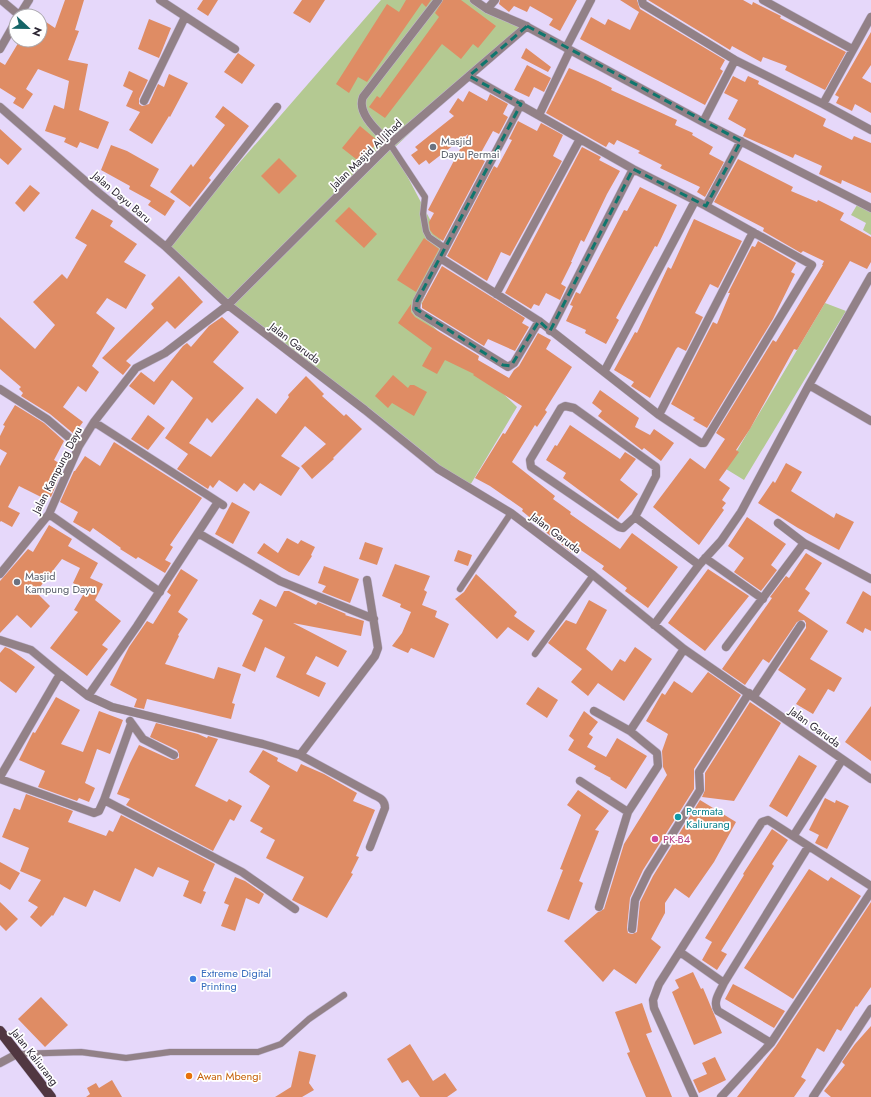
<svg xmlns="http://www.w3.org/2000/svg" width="871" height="1097" font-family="Jost,sans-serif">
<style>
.green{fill:#b4c992}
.building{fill:#df8c64}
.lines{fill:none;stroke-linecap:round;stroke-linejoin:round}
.service-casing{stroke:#c1b5d2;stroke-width:7}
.minor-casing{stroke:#c1b5d2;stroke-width:9}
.primary-casing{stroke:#c1b5d2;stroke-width:11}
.service{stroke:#928187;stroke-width:6}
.minor{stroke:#928187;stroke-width:8}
.primary{stroke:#513741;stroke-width:10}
.marked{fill:none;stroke:#0f766e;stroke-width:3;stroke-dasharray:8 5;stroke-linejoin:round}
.worship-dot{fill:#6b7280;stroke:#fff;stroke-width:1.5}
.culture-dot{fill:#0f9aa8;stroke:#fff;stroke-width:1.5}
.hotel-dot{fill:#d1479c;stroke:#fff;stroke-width:1.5}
.shop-dot{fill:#3f7fe0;stroke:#fff;stroke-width:1.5}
.food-dot{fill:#e8710a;stroke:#fff;stroke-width:1.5}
.labels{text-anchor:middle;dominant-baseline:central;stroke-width:3.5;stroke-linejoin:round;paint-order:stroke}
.worship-label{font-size:11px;fill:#5b616d;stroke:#fff;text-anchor:start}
.street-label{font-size:11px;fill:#2d2734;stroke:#fff}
.culture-label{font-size:11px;fill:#0d838f;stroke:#fff;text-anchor:start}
.hotel-label{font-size:11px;fill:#b23c85;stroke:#fff;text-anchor:start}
.shop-label{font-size:11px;fill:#366cbe;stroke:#fff;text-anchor:start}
.food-label{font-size:11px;fill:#c56008;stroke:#fff;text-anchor:start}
</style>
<rect width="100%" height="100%" fill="#e6d8fa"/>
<path class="green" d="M381,0H476L523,26L393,149L445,248L418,312L517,407L469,487L438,469L228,305L166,247Z
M857,205L871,211V235L863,230L866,223L851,215Z
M825,303L846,311L744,480L726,469Z"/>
<path class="building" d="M65,0H84L75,30L79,31L68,60L88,64L79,110L109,122L98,149L80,142L77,148L64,142L66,138L45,131L54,105L64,109L69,81L38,69L26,89L33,94L23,109L13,103L16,98L0,88V62L5,65L20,40H40V18L55,28Z
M203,0H218L208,16L197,9Z
M302,0H325L310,23L293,13Z
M406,0H431L426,7L422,3L367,82L358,77L349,93L336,84L387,4L399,12Z
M443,0H461L496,26L478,48L473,44L461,59L442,44L385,118L369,107L377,96L380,98L439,17L435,13Z
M500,0H577L560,31L549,25L553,19L530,6L527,12L514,6L509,12L499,4Z
M620,0H637L640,9L725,60L720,69L723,71L705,105L580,39L591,17L605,25L608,19L630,30L639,12Z
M648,0H743L752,5L753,2L781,16L780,18L846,52L825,90L785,70L787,66L763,57L761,62L732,46L730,50Z
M149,19L171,28L159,58L138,49Z
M871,32V65L862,78L871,83V113L855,104L852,111L836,103L839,97L835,95Z
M526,48L551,67L548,72L521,58Z
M238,53L255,65L242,84L224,72Z
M527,65L551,78L544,92L534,87L529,97L514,90Z
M569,68L598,81L612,88L611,90L677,120L675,125L693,133L692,135L713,147L709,154L724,162L705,197L697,192L700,187L660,168L662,165L638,153L640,151L617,140L614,145L609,142L606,147L546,113Z
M129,71L148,80L139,99V104L142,106L149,104L158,84L164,87L169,74L188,83L170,117L169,116L152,144L129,130L140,112L126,106L133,91L123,86Z
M733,76L745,82L748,76L759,81L758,84L826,119L823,126L852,140L854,136L871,143V193L842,180L841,184L819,174L822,166L795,154L793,158L743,136L746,129L728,119L738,100L724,93Z
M469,91L487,101L490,94L508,104L503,114L508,117L499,134L493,131L478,158L485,161L443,241L433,234L430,230L429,222L434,213L428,210L468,134L429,164L426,160L419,165L411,155L418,150L415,147L454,116L449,112L458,98L463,102Z
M223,106L249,126L209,178L211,180L190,207L170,192L191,164L193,167L225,125L215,117Z
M518,121L537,131L541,123L563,135L553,156L562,161L510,256L501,252L487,281L447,256L494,166L497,168L512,140L509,139Z
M360,126L378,141L361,163L342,148Z
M0,129L22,149L8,165L0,158Z
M111,145L127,151L159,169L150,186L175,201L165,216L148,205L151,201L129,189L130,186L101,170Z
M582,147L601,157L599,160L620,171L607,194L584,242L581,240L571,262H572L561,284L566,287L560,300L546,293L539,306L534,304L531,309L505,293Z
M279,158L297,176L279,194L261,176Z
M738,159L793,187L791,191L817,202L818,200L844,213L840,220L871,237V262L867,269L850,261L797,350L794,349L750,429L736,450L739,452L719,480L730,488L722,500L726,503L722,508L724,510L699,545L653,507L690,458L705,469L725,439L716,433L773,340L776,342L823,265H822L824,261L803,251L801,253L763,231L764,228L714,202Z
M30,185L40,193L24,212L15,203Z
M640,187L677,205L657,247L655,246L616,318L619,320L606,344L585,333L586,330L566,321L573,306L570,305L576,292L580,294L624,210L627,211Z
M349,207L377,234L364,248L335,221Z
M92,209L113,221L110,226L137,244L124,262L146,275L126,309L107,298L96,313L115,328L92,366L99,372L86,392L78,386L63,407L83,422L74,434L50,414L21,396L23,393L19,389L21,387L0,369V317L35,349L55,325L33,302L62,274L67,279L87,245L75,238Z
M694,219L742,241L718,288L710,284L695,313L703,317L686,351L678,347L676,349L650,398L631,386L634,382L614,370L635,332L637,333L668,267L671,269Z
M424,238L439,249L416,292L397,280Z
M758,241L796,263L791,272L795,274L773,319L707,428L693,420L695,418L671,404L713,322L717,324L730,293H728L752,246L755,247Z
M442,266L525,318L522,323L529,327L515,351L488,339L484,346L422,308V303Z
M179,276L203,302L175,329L167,321L126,361L131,365L123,375L102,358L154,308L151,304Z
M411,304V312L415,317L479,356L478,360L509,378L514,370L519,366L538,333L551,340L546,349L572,367L545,410L547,412L537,427L535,425L512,462L555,496L553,499L571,512L570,514L620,549L632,533L678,567L648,608L625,591L627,588L602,569L604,566L575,546L571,552L538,526L539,525L522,511L523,509L490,486L475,478L503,433L505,434L522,406L473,375L474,374L445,360L437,374L422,366L432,348L398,323Z
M222,317L239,332L213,362L244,388L212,423L207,418L189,443L211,457L257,398L276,414L289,397L288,395L306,376L324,394L322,396L344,416L346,414L362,429L333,458L334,459L312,479L301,466L326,444L305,426L281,456L300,468L281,496L260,483L254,491L244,483L237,492L219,480L213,488L210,485L208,489L177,469L188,454L165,438L193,398L172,380L154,405L129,386L141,372L154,382L183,346L187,343L191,347L209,326Z
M393,375L408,388L410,385H414L427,392L414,416L392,403L388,408L375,396Z
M600,390L639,418L635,427L650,435L654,429L674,443L661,461L644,448L642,450L598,416L602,411L592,403Z
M15,405L44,423L64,441L54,460L64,466L51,497L45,494L43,498L19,486L8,507L20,513L12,527L1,521L0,522V466L7,453L0,449V436L5,426L3,425Z
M148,415L165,428L148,450L131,439Z
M570,425L620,459L625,452L636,459L620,480L638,494L618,519L563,478L566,473L546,460L555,445L557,446Z
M114,442L202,498L170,545L173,547L165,560L171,563L165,573L138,557L136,559L120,549L121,548L93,528L90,532L73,522L78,512L60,502L74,471H75L85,456L100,466Z
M786,463L802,472L791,491L834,518L836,513L854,522L839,550L798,528L758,503L773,481L775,483Z
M232,502L250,512L233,544L215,534Z
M747,517L786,544L771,565L777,570L761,591L734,572L744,558L728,546Z
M49,525L72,539L68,546L98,563L90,578L103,584L95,600L121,621L102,645L108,649L87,676L50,648L78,612L74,610L86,590L73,583L80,568L62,559L36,592L50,606L31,628L17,615L0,633V581L28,549L33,552Z
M287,538L298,544L301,540L315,547L311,555L312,556L299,576L289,572L257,553L264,543L278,553Z
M365,542L383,548L377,565L359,559Z
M458,550L472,555L468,566L454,561Z
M806,553L822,563L805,589L810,593L798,611L828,631L810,659L842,678L834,692L828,689L813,714L796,704L806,689L778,670L806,628V623L804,620L797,622L769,663L763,659L745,685L722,669L772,598L770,597L786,576L789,578Z
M395,564L430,576L424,590L427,592L422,605L437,611L435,617L449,624L434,658L411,648L408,653L392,646L402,633L411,612L400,607L401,604L382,596Z
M324,566L359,579L350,603L322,592L326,586L318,583Z
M181,569L198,580L178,612L188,619L178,635L179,636L165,664L214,679L218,667L241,674L232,703L235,704L231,719L147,699L144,709L134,707L137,699L110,685L129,647L147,621L153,624L171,595L167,592Z
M708,569L749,596L705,651L668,623Z
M476,574L517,612L514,616L535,631L528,641L508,627L497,639L455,599L464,592Z
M284,591H289L316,605L318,602L346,614L345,615L364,621L361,636L293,623L347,651L338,667L316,656L306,674L326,683L319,697L276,677L285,657L265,647L255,672L242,666L263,620L252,614L260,599L276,607Z
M863,591L871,596V631L865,628L863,633L846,623Z
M589,600L607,610L586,649L612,671L620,659L625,662L635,647L652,659L624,701L598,683L588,696L571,682L582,669L548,643L566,620L576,624Z
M5,647L10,649L35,667L16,693L0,681V653Z
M708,672L741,695L694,769V789L643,870L630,898L627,928L628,933L632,934L637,932L640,902L653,876L700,800L736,822L714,862L689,898L675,888L665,903V913L651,939L661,947L636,984L614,969L603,982L564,941L598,912L604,909L624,844L667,775L663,767L662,751L668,734L646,721L662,693L665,695L674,681L692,693Z
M538,687L558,700L547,718L526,704Z
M56,697L80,710L61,744L83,752L99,711L123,720L110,754L97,749L85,783L95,788L89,802L79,798L77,801L38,787L45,771L19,760L33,732L35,733Z
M750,702L781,723L734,801L702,797L705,790V773Z
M871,706V761L845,742Z
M584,711L598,722L589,734L593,737L587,747L606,757L617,738L647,756L626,789L610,779L611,778L594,769L596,766L568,750L574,740L569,736Z
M156,723L198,734L207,738L208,736L218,739L195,786L227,802L229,799L242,806L234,821L230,819L213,851L126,805L130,799L117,794L130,763L139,745L172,760L179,758V754L177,750L150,737Z
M263,750L278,758L277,761L297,772L301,764L324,774L357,793L353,801L375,810L356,856L359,857L351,873L353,874L327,918L292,900L304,877L266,858L275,840L260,832L263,828L250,821L270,786L249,772Z
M799,755L817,766L787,817L769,806Z
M578,790L609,811L595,830L599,831L579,881L583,883L569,920L547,911L563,870L560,869L581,815L567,805Z
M26,794L73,811L68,822L106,836L109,830L113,832L121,815L215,864L203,891L206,892L201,904L183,896L189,881L158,867L153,877L135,868L120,902L94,890L86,907L64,897L53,916L52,915L41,927L30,917L38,907L28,901L41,880L20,871L29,848L2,837L14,808L20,810Z
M825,798L835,803L836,800L849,806L827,849L815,843L819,835L809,830Z
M772,829L788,840L772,864L774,866L721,951L727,954L717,970L702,960L712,942L705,938L744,875L743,874Z
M0,862L20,873L10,890L0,884Z
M809,869L828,881L831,877L861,896L793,999L744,968Z
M235,877L245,881L264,894L259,904L246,898L235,931L221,926L229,905L224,903Z
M0,902L18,919L6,931L0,925Z
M871,902V987L857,1007L856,1006L841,1031L837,1029L824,1052L817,1048L801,1077L806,1080L794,1097H737L776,1046Z
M693,972L701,989L703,988L722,1033L694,1045L672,992L679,988L675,980Z
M733,984L785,1011L774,1028L725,999Z
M41,997L68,1025L45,1047L18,1019Z
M642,1003L652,1032L646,1034L672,1097H646L627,1053L630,1052L615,1012Z
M871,1026V1097H831L824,1091L845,1065L842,1062L855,1044Z
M410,1044L433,1081L445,1073L457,1090L447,1097H420L408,1080L402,1083L387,1059Z
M299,1051L316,1055L309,1083L314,1090L302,1097H275L291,1087Z
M715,1057L726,1080L699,1093L693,1080L707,1074L702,1063Z
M112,1080L122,1097H86L90,1094L87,1088L96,1083L99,1088Z"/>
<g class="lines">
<g class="service-casing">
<path id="service" d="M390,144L425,197L423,214L426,231L429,237L445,248
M460,589L511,513
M535,654L593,575
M17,1054L81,1052L126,1058L170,1052H258L281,1044L309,1019L344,995"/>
</g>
<g class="minor-casing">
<path id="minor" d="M1,0L19,15
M160,0L235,49
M474,0L487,9L524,25L703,122
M642,0L643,4L735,60L823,104L871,130
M763,0L852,49
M487,9L495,0
M19,16L29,0
M566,48L591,0
M0,49L16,21
M735,60L703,122L871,208
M469,76L633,169L706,206L812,265L704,443H701L659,415L539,321L440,258L521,104
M144,101L185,17
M823,104L871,17
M0,107L99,193L166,247L228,305L365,410L438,469L511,513L593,575L684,649L871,779
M539,115L570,50
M390,144C380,133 356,114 363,97L438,0
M706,206L741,141
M166,247L277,107
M440,258L417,301L416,309L418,312L508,367L514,363L539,321
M496,294L580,139
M550,331L633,169
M604,372L695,201
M809,385L871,421
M0,389L47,419L79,446
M565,406L574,408L656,467V476L635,517L623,528L619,527L531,467L530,460L561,408Z
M659,415L753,232
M94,422L223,505
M49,514L160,592
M635,517L699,565
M778,523L804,543
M198,533L280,581L374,619
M705,558L763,599
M0,574L49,514L79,446L94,422L136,368L165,353L228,305L390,144L527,26
M654,625L699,565L721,541L741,512L809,385L871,276
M0,640L31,650L60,674L0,777
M726,647L804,543L871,579
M60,674L88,696L112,707L263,744L300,755L374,795C380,798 385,800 385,808L370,847
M88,696L137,626L218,502
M754,696L801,625
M594,711L630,731
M130,721L143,739L174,755
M300,755L375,656L378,648L367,580
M0,779L94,813L99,811L104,800L242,872L295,909
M580,781L628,812
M104,800L131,724
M794,835L842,760
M599,907L628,812L658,766L657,753L630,731L684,649
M632,929L635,900L648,873L700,790L699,772L749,693
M680,952L724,983C720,992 712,1002 718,1011L771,1043
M724,983L808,847
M0,1063L17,1054
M694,1097L654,1008L653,1000L659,984L762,822L768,820L871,886
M721,1097L771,1043L871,892
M813,1097L871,1009"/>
</g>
<g class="primary-casing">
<path id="primary" d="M0,1031L51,1097"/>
</g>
<use href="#service" class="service"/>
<use href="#minor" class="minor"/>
<use href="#primary" class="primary"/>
</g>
<path class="marked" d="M527,26L741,141L706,206L633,169L550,331L539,321L511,366L503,365L416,309L417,301L521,104L469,76Z"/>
<g class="worship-dot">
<circle cx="433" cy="147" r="4"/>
<circle cx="17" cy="582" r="4"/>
</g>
<circle class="culture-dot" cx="678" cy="817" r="4"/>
<circle class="hotel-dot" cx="655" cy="839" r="4"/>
<circle class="shop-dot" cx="193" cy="979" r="4"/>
<circle class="food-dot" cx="189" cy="1076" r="4"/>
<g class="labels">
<g class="worship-label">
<text x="441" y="141">Masjid<tspan x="441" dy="13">Dayu Permai</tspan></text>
<text x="25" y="576">Masjid<tspan x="25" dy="13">Kampung Dayu</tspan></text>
</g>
<g class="street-label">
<text transform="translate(366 154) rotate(-44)">Jalan Masjid Al Jihad</text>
<text transform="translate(122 197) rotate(40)">Jalan Dayu Baru</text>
<text transform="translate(295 343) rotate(37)">Jalan Garuda</text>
<text transform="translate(57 470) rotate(-63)">Jalan Kampung Dayu</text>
<text transform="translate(556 533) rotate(37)">Jalan Garuda</text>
<text transform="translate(815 727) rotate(36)">Jalan Garuda</text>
<text transform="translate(35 1057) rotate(52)">Jalan Kaliurang</text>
</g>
<g class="culture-label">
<text x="686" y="811">Permata<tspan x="686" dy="13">Kaliurang</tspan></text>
</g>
<g class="hotel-label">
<text x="663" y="839">PK-B4</text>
</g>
<g class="shop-label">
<text x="201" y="973">Extreme Digital<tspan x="201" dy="13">Printing</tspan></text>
</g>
<g class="food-label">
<text x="197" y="1076">Awan Mbengi</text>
</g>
</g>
<g transform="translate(28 28) rotate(112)"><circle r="19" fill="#ffffff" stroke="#aba9ae"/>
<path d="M0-3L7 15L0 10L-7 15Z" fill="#156567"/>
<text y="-6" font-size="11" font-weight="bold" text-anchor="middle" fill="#2d2734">N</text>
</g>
</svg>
